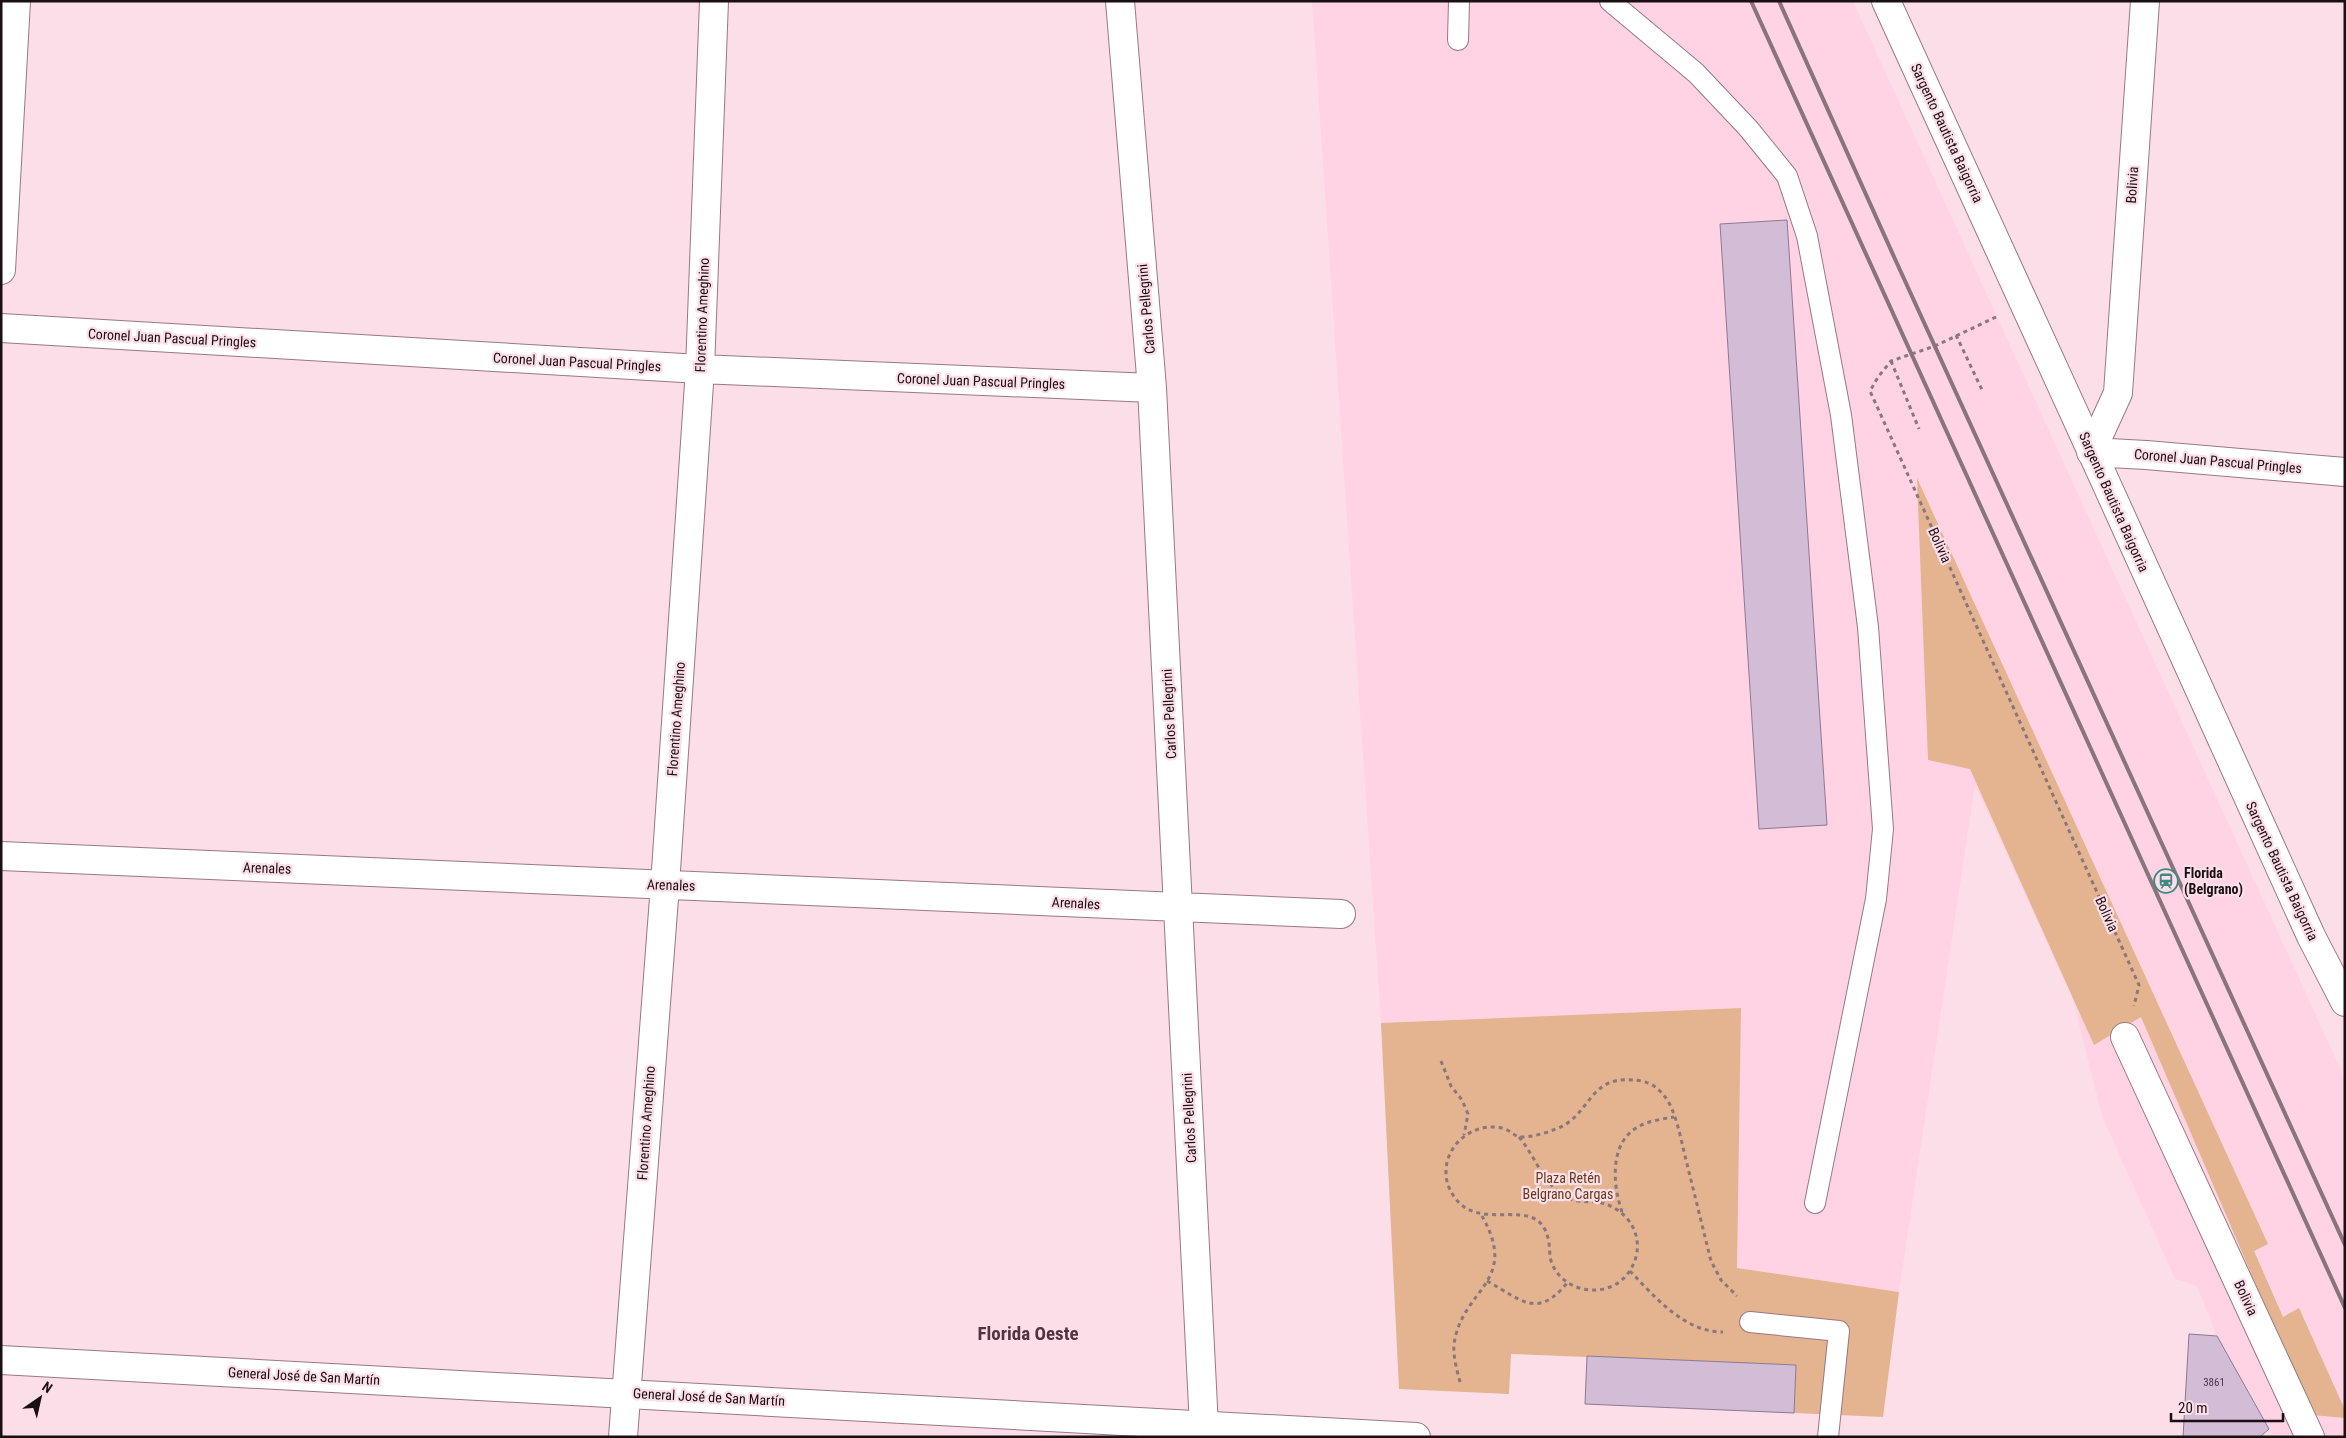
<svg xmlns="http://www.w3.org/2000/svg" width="2346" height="1438" font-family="'Roboto Condensed',sans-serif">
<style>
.built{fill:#ffd3e3}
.green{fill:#e3b48f}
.building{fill:#d2bcd6;stroke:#8d7992}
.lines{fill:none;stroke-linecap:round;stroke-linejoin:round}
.service-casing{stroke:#987884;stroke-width:22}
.minor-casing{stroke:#987884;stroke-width:30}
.tertiary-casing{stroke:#987884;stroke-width:30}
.path{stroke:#8a767d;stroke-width:3;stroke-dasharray:4 4;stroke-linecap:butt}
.service{stroke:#fff;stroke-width:20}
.minor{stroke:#fff;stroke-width:28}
.tertiary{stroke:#fff;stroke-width:28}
.rail{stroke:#88747b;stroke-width:4}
.labels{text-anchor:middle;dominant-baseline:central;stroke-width:4.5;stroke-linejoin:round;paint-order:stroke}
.number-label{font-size:11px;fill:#483a44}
.street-label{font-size:14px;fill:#1a0f13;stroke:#fcdee9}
.poi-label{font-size:14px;font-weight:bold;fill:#1a0f13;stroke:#fcdee9;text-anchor:start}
.park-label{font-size:14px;fill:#633b17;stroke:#fcdee9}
.district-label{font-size:19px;font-weight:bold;fill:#50343f;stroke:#fcdee9}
</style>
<rect width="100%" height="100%" fill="#fcdee9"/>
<path class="built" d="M1312,1H1853L2345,1079V1437H2273L2217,1336L2197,1286L2175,1279L2102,1116L2073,1000L1975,785L1899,1292L1737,1268L1741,1008L1381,1023Z"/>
<path class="green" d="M1917,478L2268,1244L2254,1251L2283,1317L2299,1308L2345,1410V1418L2312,1415L2141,1017L2094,1045L1970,769L1928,760Z
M1741,1008L1737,1268L1899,1292L1883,1417L1794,1413L1796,1365L1511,1354L1509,1394L1399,1389L1381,1023Z"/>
<path class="building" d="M1787,220L1827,825L1759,829L1720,224Z
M2189,1334L2217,1336L2269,1429L2260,1437H2183Z
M1587,1356L1796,1365L1794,1413L1585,1404Z"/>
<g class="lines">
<g class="service-casing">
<path id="service" d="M1610,1L1696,73L1748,128L1787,176L1807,236L1841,415L1868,627L1883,829L1876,899L1815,1203
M1458,40L1459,1
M1750,1322L1839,1331L1828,1437"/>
</g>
<g class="minor-casing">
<path id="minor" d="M1120,1L1152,388L1204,1427
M1886,1C2030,312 2169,624 2311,936L2345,1002
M1,270L16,1
M1,328L700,369L1152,388
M2091,452L2118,393L2145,1
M2091,452L2146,455L2345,472
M1,856L1341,914
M2125,1037L2310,1437
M623,1437L665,885L700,369L714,1"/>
</g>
<g class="tertiary-casing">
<path id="tertiary" d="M1,1360L1416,1437"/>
</g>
<path class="path" d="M1996,317L1935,346L1891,361L1878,377L1870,391L2139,985L2134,1006
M1956,335L1983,392
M1891,361L1919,429
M1441,1061L1451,1086L1462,1100L1468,1114L1464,1135
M1519,1137C1536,1157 1542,1183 1566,1197C1576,1203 1586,1201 1597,1202C1623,1206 1643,1230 1636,1257C1632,1271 1623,1282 1610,1287C1587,1296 1559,1285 1551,1261C1549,1253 1550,1245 1548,1238C1537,1193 1482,1234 1455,1198C1450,1191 1446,1183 1446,1173C1445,1143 1476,1120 1505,1129C1511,1131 1515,1137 1521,1137C1533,1137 1545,1133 1556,1129C1591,1116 1588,1076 1632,1080C1639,1080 1648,1082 1654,1086C1661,1091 1667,1098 1671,1107C1679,1125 1682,1145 1687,1164C1695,1196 1703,1229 1711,1261L1721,1280L1737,1296
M1622,1212C1613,1186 1609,1145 1636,1128C1647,1121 1662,1119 1674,1117
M1630,1271C1655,1297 1684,1332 1723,1332
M1487,1281C1522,1300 1537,1320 1568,1282
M1460,1382C1457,1370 1453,1357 1454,1344C1462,1288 1520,1283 1482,1216"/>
<use href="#service" class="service"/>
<use href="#minor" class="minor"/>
<use href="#tertiary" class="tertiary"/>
<path class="rail" d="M1751,1L2345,1308
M1779,1L1895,259L2345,1245"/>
</g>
<defs>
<g id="station-ring" transform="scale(1.25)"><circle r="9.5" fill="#fcdee9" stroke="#418882" stroke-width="1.5"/><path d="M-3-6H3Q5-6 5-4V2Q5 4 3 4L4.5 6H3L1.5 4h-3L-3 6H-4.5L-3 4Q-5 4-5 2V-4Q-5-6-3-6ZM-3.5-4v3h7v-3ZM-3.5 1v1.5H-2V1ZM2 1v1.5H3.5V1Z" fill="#418882"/></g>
</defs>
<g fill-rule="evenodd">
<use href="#station-ring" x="2166" y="881"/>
</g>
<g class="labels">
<g class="number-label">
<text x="2214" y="1382">3861</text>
</g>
<g class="street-label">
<text transform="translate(1947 133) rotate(65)">Sargento Bautista Baigorria</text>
<text transform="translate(2132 185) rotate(-86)">Bolivia</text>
<text transform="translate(1146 309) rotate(-95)">Carlos Pellegrini</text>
<text transform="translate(702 315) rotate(-88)">Florentino Ameghino</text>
<text transform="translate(172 338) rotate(3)">Coronel Juan Pascual Pringles</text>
<text transform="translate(577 362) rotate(3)">Coronel Juan Pascual Pringles</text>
<text transform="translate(981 381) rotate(2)">Coronel Juan Pascual Pringles</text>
<text transform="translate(2218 461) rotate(5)">Coronel Juan Pascual Pringles</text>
<text transform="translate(2114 502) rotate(66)">Sargento Bautista Baigorria</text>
<text transform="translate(1940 545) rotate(66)">Bolivia</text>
<text transform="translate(1169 714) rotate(-93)">Carlos Pellegrini</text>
<text transform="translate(676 719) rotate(-86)">Florentino Ameghino</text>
<text transform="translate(267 868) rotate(2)">Arenales</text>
<text transform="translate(2282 871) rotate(65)">Sargento Bautista Baigorria</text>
<text transform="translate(671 885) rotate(2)">Arenales</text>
<text transform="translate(1076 903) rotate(3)">Arenales</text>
<text transform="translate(2107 914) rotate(66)">Bolivia</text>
<text transform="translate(1189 1118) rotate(-93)">Carlos Pellegrini</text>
<text transform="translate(646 1123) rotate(-86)">Florentino Ameghino</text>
<text transform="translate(2246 1298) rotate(65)">Bolivia</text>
<text transform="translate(304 1376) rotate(3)">General José de San Martín</text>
<text transform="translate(709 1397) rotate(3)">General José de San Martín</text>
</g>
<g class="poi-label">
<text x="2184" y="873">Florida<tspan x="2184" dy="16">(Belgrano)</tspan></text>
</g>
<g class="park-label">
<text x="1568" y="1178">Plaza Retén<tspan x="1568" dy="16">Belgrano Cargas</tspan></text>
</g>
<g class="district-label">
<text x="1028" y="1333">Florida Oeste</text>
</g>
</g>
<rect width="2346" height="1438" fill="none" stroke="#1a0f13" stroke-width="5"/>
<g transform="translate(40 1398) rotate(34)" stroke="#fcdee9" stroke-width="4" paint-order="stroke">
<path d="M0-4L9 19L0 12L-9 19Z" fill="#1a0f13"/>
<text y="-8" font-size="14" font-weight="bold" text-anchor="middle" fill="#1a0f13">N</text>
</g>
<path d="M2171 1413v8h112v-8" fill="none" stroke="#1a0f13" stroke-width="2.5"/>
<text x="2178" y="1413" font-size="15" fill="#1a0f13" stroke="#fcdee9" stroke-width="4" paint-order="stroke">20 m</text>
</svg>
